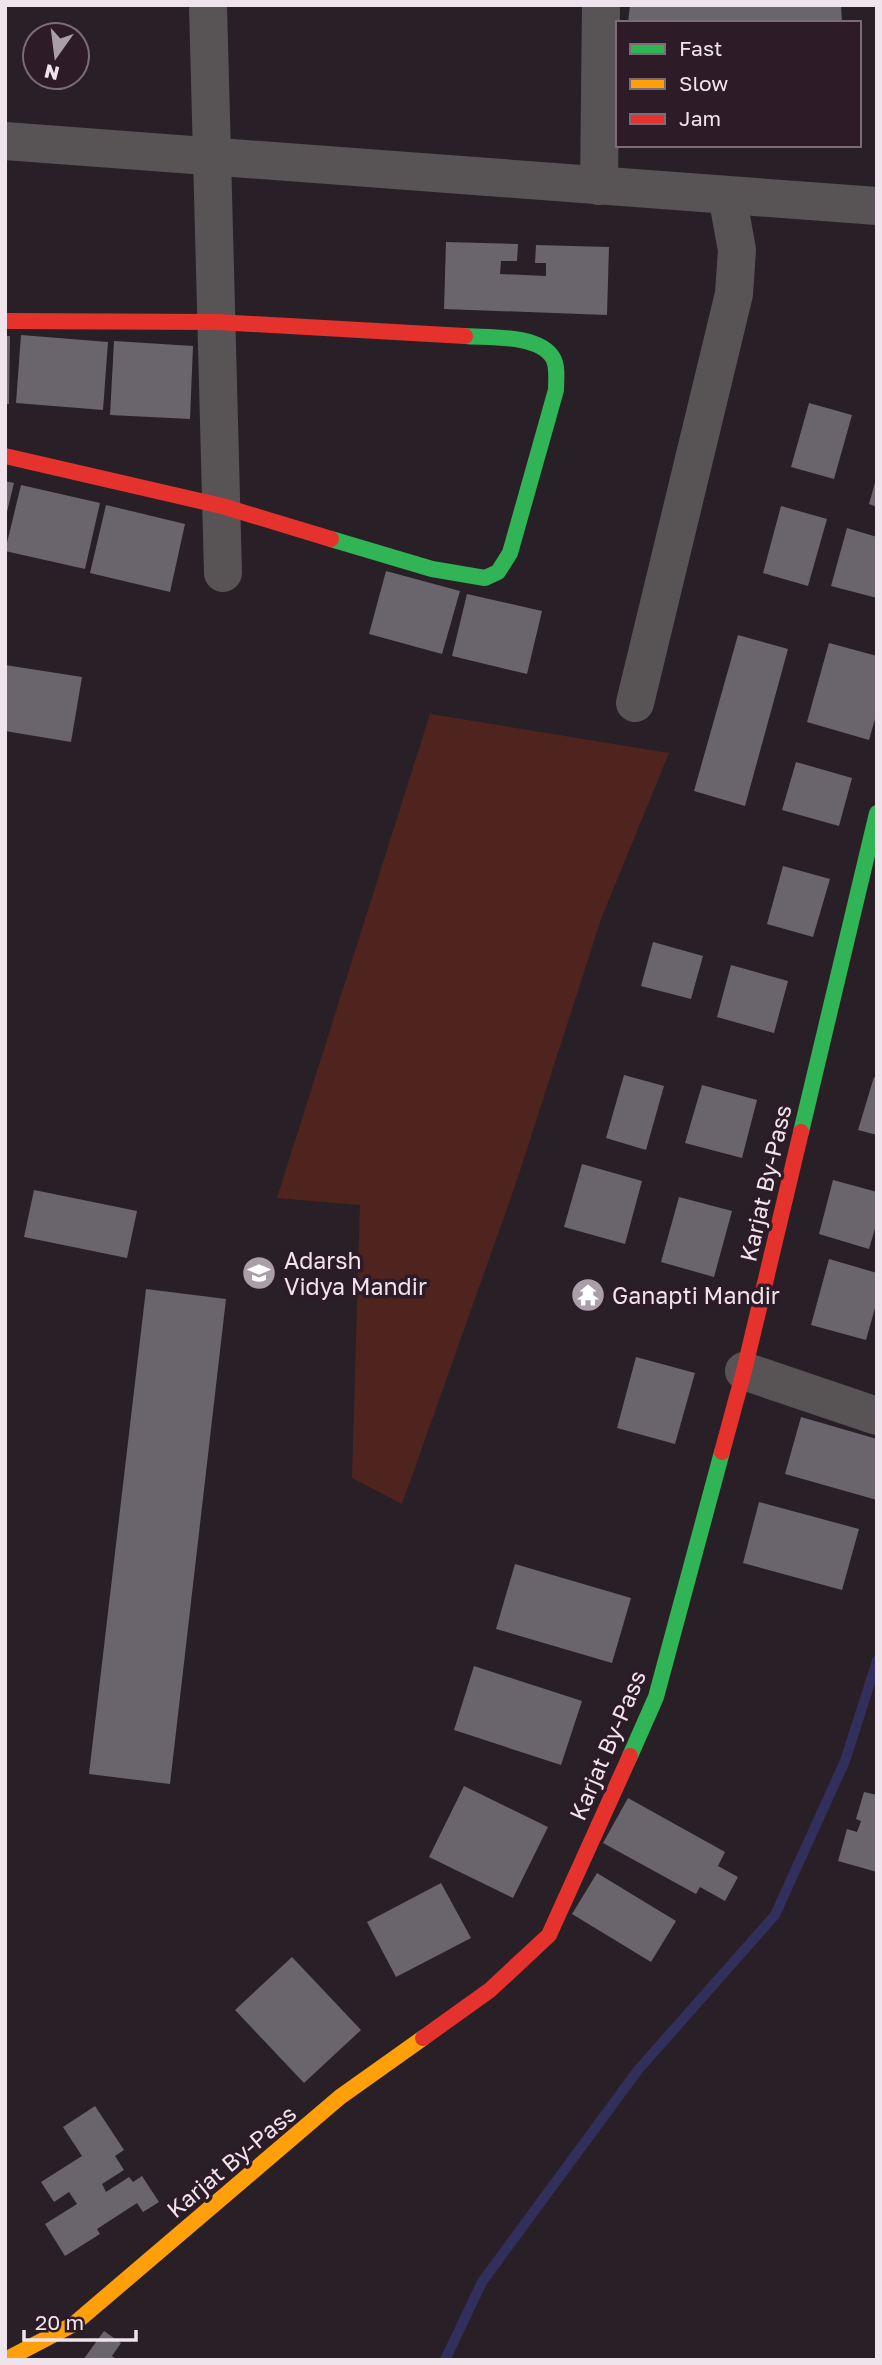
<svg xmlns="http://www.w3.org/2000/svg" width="882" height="2365" font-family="'Golos Text',sans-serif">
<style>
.green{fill:#50241e}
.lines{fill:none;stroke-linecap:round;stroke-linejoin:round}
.stream{stroke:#322f5c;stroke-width:10}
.building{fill:#6a646c}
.street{stroke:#585355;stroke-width:38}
.fast{stroke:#30b455;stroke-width:16}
.slow{stroke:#ff9f0a;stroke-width:16}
.jam{stroke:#e5322d;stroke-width:16}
.labels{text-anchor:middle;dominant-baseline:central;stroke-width:7;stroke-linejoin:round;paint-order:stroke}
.street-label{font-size:23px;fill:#f0e4ec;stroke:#2d1c28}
.poi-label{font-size:23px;fill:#f0e4ec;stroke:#2d1c28;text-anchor:start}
</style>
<rect width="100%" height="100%" fill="#292027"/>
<path class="green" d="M430,714L669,753L601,919L516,1183L402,1504L352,1478L360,1205L277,1198Z"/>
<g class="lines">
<path class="stream" d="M445,2360L482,2282L638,2070L775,1915L845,1761L877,1661"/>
</g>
<path class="building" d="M630,5H841L842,23H628Z
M446,242L518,244L517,261H501L500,274L546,276V263H535L536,245L609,247L607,315L444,309Z
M21,335L108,342L103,410L16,403Z
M5,336H10L9,404H5Z
M114,341L193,346L190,419L110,415Z
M809,403L852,415L834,479L791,467Z
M876,479L877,480V507L869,504Z
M5,481L14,483L6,516H5Z
M21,485L100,503L85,569L5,551Z
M106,505L185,524L170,592L90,573Z
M781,506L827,519L808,586L763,573Z
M847,528L877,537V598L831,586Z
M386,571L460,591L442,654L369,634Z
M467,594L542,611L527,674L452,656Z
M738,635L788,649L745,806L694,791Z
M829,643L877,656V712L869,740L807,722Z
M5,665L82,677L71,742L5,731Z
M796,762L852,778L839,826L782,810Z
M783,866L830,879L813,937L767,924Z
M653,942L703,956L691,999L641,986Z
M731,965L788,981L774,1033L717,1017Z
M624,1075L664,1086L646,1150L606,1138Z
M874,1077L877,1078V1135L858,1130Z
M702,1085L757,1100L742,1158L685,1143Z
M582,1164L642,1181L625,1244L564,1227Z
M833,1180L877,1192V1222L869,1249L819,1234Z
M34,1190L137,1211L127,1258L24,1237Z
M679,1197L732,1211L714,1277L661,1262Z
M829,1259L877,1273V1301L866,1340L811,1325Z
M146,1289L226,1299L170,1784L89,1774Z
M636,1357L695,1373L675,1444L617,1428Z
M801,1417L877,1439V1500L785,1474Z
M759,1502L859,1529L842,1590L743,1563Z
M515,1564L631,1598L612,1663L496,1629Z
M474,1666L582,1701L561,1765L454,1730Z
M464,1786L548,1827L513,1898L429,1857Z
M864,1792L877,1795V1872L838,1861L847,1829L857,1832L861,1821L856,1819Z
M628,1798L725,1852L718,1866L738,1877L725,1901L700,1887L696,1894L603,1843Z
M597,1873L676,1921L651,1962L572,1914Z
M441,1883L471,1938L396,1977L367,1922Z
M292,1957L361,2030L304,2083L235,2010Z
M95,2106L124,2150L115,2156L124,2170L102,2184L106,2192L129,2177L133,2182L142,2176L159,2202L143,2212L137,2203L97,2229L100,2234L65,2256L45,2224L77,2204L69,2192L54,2202L41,2182L82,2156L63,2127Z
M104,2331L121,2343L112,2356L117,2360H83Z"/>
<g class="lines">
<path class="street" d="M208,5L223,573
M5,141L877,206
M599,186L601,5
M635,703L734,294L737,250L727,195
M744,1371L877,1416"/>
<path class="fast" d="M331,539L432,569L485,578L498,572L510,553L556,390C556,380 558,367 553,358C539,334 489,338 465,336
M801,1132L877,813
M630,1756L656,1697L722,1452"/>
<path class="slow" d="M5,2360L74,2324L340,2097L423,2038"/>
<path class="jam" d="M5,321L217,322L465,336
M5,456L222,506L331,539
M722,1452L744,1371L801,1132
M423,2038L490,1990L549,1935L630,1756"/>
</g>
<defs>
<g id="school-disc" transform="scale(1.75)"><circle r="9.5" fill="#aa9fa7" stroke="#2d1c28"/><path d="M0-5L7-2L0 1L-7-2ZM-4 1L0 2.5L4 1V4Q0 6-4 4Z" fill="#fff"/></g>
<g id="temple-disc" transform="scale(1.75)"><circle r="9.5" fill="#aa9fa7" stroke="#2d1c28"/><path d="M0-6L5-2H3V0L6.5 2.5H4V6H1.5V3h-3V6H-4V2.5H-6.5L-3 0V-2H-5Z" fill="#fff"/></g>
</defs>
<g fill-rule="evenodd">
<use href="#school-disc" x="259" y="1273"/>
<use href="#temple-disc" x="588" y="1295"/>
</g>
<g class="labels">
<g class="street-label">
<text transform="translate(765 1183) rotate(-77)">Karjat By-Pass</text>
<text transform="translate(607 1745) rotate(-67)">Karjat By-Pass</text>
<text transform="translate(231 2161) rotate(-40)">Karjat By-Pass</text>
</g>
<g class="poi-label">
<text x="284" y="1260">Adarsh<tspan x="284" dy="26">Vidya Mandir</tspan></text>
<text x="612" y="1295">Ganapti Mandir</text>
</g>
</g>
<rect width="882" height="2365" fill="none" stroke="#f0e4ec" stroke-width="14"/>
<rect x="616" y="21" width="245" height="126" fill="#2d1c28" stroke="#7b6c76" stroke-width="2"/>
<rect x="630" y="44" width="35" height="10" fill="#30b455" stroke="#7b6c76" stroke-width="2"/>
<text x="679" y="56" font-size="21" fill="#f0e4ec">Fast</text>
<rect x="630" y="79" width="35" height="10" fill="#ff9f0a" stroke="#7b6c76" stroke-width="2"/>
<text x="679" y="91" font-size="21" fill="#f0e4ec">Slow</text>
<rect x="630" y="114" width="35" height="10" fill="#e5322d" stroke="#7b6c76" stroke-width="2"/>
<text x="679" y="126" font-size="21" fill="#f0e4ec">Jam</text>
<g transform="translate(56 56) rotate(194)"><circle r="33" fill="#2d1c28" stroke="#7b6c76" stroke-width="2"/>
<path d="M0-5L12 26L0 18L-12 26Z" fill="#aa9fa7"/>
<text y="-10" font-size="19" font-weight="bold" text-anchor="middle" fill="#f0e4ec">N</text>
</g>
<path d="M24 2330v10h112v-10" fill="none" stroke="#f0e4ec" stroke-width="3.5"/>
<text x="35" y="2330" font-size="21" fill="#f0e4ec" stroke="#2d1c28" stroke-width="5" paint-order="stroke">20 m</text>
</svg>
